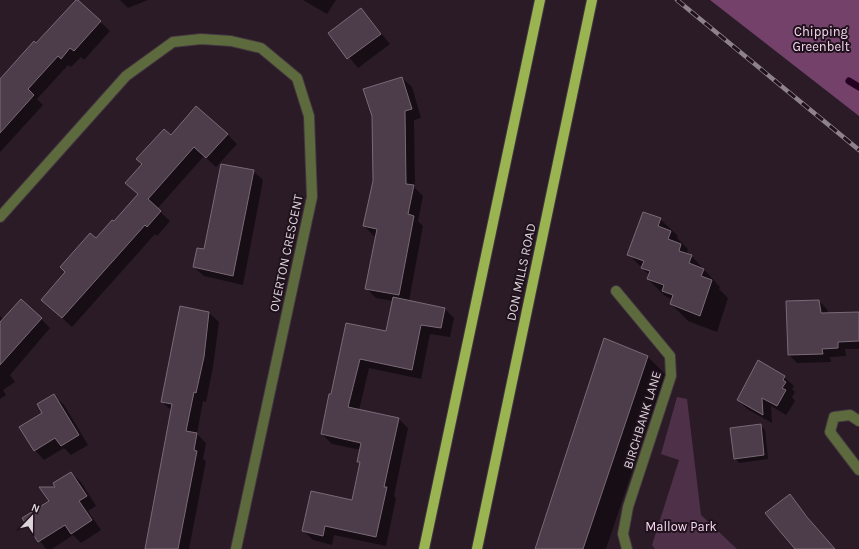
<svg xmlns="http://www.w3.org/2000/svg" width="859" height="549" font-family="Karla,sans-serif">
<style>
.green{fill:#4e3149}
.forest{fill:#74416b}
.shadow{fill:#0007}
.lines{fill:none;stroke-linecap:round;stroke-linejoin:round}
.stream{stroke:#250020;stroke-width:7}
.building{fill:#4d3d4a;stroke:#7a6977}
.minor-casing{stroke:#433540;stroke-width:12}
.major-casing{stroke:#433540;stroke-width:12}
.minor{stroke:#5d6a3d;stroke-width:10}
.major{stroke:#9ab451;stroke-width:10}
.rail-casing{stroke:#8e828c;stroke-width:4.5}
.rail{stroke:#20121d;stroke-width:3;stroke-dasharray:9;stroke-linecap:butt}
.labels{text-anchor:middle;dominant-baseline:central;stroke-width:4;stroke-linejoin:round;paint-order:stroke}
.park-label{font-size:13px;fill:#f8d8f1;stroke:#20121d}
.street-label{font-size:13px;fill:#ddd3db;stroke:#20121d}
</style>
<rect width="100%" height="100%" fill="#2a1b27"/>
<path class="green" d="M677,397L687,399L701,515L737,549H655L652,545L679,460L661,454Z"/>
<path class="forest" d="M710,0H859V116Z"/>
<path class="shadow" d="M77,0L110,31L84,60L81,57L71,67L68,65L37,99L43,105L0,152V80Z
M120,0H148L128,8Z
M303,0H336L327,14Z
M361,9L390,44L358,68L329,33Z
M402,78L412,87L421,118L414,120L415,188L423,196L418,221L423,226L409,301L445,309L454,318L450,337L430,334L421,379L369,368L359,410L399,419L408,428L394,496L396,498L386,546L334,535L332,545L313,540L304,531L353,501L361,464L358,462L361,450L332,444L322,434L332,395L347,324L387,332L393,301L376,298L367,289L377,236H374L364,226Z
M227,134L237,144L216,167L204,156L157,209L170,221L157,236L155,234L72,327L52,309L96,239L114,223L139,195L127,183L171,136Z
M253,171L263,180L243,285L204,276L194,267Z
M660,219L678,236L677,238L688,249L687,251L720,287L719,289L728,298L717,332L688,321L671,304L673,300L665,296L648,279L649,275L628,254Z
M819,301L827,309L828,314L859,313V349H845L846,356L830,357L831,362L797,363L789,355L787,302Z
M209,313L219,322L213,367L206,402L203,401L197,434L206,443L203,459L206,461L189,549H146L172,411L162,402Z
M0,316L4,320L41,319L50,328L10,375L15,382L3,390L6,395L0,399Z
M605,339L648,357L665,374L606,549H536Z
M784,377L794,386L792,389L795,392L792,397L795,401L786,415L771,406L772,423L747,409L738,400Z
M54,395L64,405L88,445L71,455L64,448L44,460L35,450L43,414Z
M760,425L765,430L768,459L739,463L735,458Z
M71,473L81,482L96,506L88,511L101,530L81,543L73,535L52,549H46L23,518L50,501L57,488Z
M794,500L834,549H797Z"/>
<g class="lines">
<path class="stream" d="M849,81L859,87"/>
</g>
<path class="building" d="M76,0H78L101,21L74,51L70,48L61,59L58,56L28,89L34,95L0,133V79L34,41L36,43Z
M361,8L381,34L347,59L328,33Z
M402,77L412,109L405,111L406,184L414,185L408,214L414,216L399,295L365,289L377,229L363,226L373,181L372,116L363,89Z
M196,106L228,134L206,158L194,147L148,199L161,211L147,227L145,225L62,318L41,300L65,272L60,267L90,233L96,238L112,220L114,221L138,194L125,183L142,164L136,159L164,129L171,135Z
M221,164L254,170L233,276L193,267L197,248L204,249Z
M643,212L661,218L658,226L671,231L668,239L681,244L679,251L692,255L689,263L704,269L701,276L712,280L700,316L670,304L673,295L662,291L664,285L647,279L650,271L641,268L644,261L627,255Z
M393,297L445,308L441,328L421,325L412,370L360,359L348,407L399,418L384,487H387L376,537L325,526L323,536L302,531L311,491L352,500L360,462H357L361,443L321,434L329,394H331L346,323L386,331Z
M21,299L42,318L0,365V322Z
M819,300L821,313L859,312V341L838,342V348L822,349L823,354L788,355L786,301Z
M180,306L209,312L204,357L196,393L194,392L186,431L197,433L194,450L197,451L178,549H145L172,404L161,402Z
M604,338L648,356L583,549H535Z
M758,360L785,376L783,380L786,382L782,388L786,390L777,406L762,398L763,415L737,400Z
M54,394L79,435L61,446L55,438L34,451L19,427L42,413L37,404Z
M761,424L764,455L734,459L730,428Z
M71,472L87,496L79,501L92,520L71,534L65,525L38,542L22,518L49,501L39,487H55L53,483Z
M790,494L807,517L835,549H795L778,529L765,513Z"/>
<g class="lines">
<g class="minor-casing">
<path id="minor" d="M0,217L126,76L173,42L201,39L231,41L261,48L297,78L309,116L312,197L236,549
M616,291L670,356L671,376L628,507L623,534L627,549
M859,421L850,415L834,417L830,432L859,470"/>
</g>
<g class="major-casing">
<path id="major" d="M424,549L540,0
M477,549L592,0"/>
</g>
<use href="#minor" class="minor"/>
<use href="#major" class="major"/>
<g class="rail-casing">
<path id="rail" d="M677,0L859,150"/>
</g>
<use href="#rail" class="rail"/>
</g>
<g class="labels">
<g class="park-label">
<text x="821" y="31">Chipping<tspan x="821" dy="15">Greenbelt</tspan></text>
<text x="681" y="526">Mallow Park</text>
</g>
<g class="street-label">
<text transform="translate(286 253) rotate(-78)">OVERTON CRESCENT</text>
<text transform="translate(521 272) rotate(-78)">DON MILLS ROAD</text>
<text transform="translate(642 420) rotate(-73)">BIRCHBANK LANE</text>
</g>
</g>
<g transform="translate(32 517) rotate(22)" stroke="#20121d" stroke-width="3" paint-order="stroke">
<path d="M0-3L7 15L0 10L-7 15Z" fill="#ddd3db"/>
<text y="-6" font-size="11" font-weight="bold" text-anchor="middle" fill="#ddd3db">N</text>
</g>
</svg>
